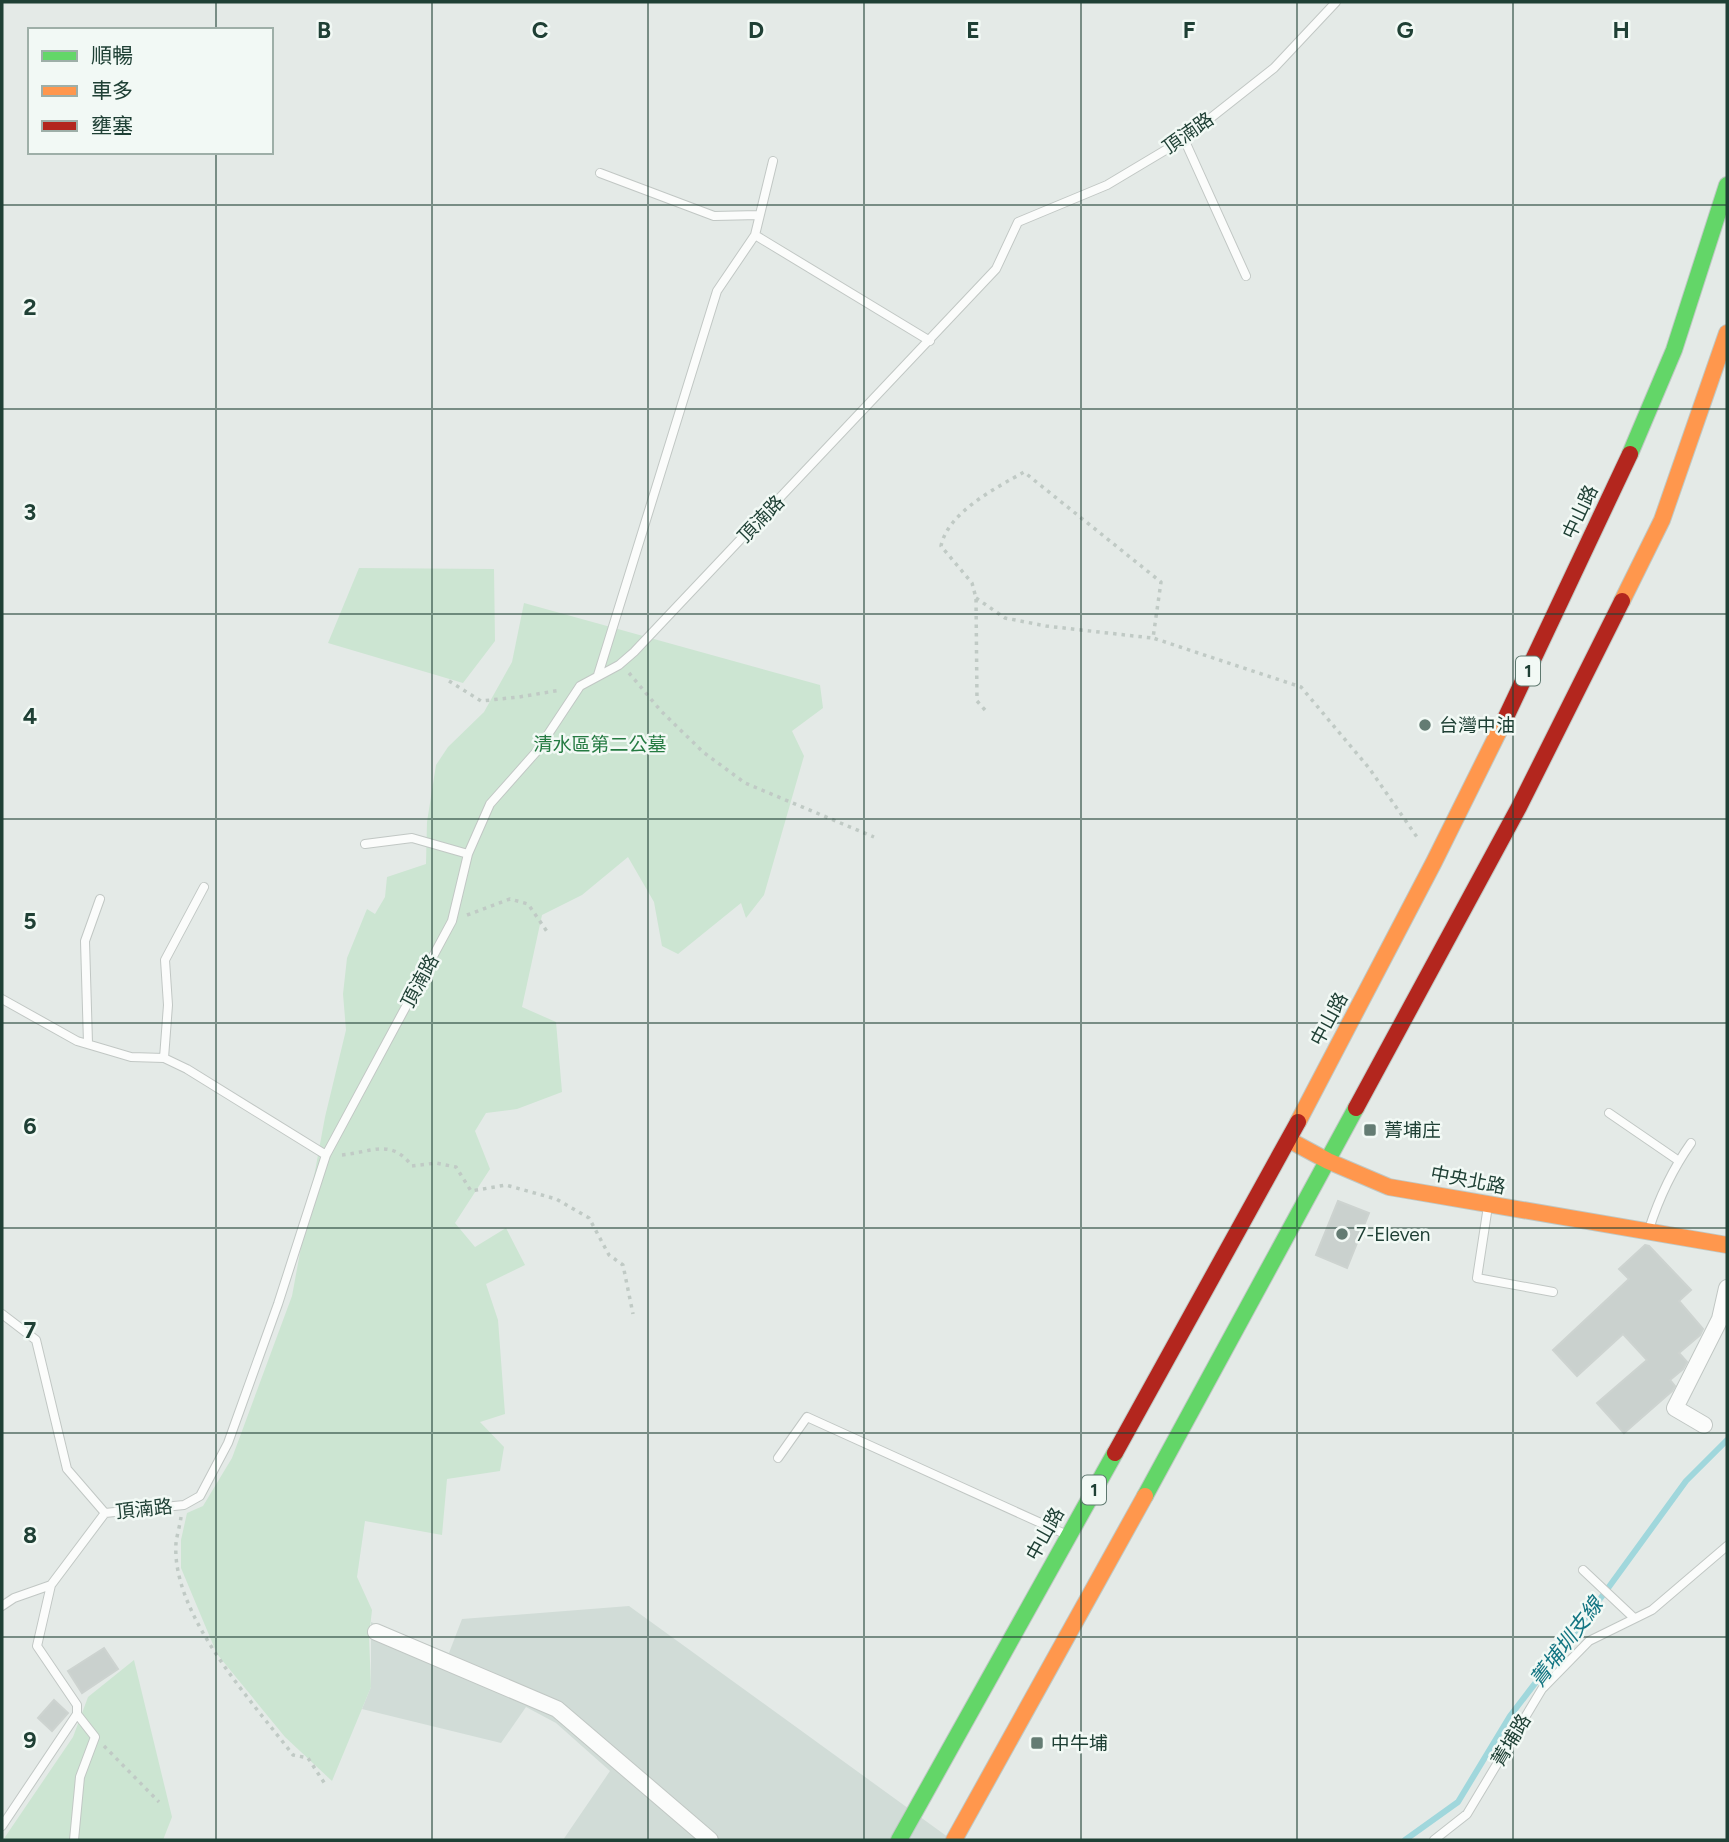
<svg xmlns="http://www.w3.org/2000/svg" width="1729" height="1842" font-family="Figtree,'Noto Sans TC',sans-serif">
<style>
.built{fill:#d1dcd7}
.green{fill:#cce5d2}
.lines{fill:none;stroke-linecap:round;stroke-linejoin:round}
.stream{stroke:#a0d7dc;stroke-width:6}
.building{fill:#cad1ce;stroke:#cdd3d0;stroke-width:2}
.lane-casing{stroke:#c1c7c4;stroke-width:10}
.street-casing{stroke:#c1c7c4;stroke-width:18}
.fast-casing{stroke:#bfc8c4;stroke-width:18}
.slow-casing{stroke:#bfc8c4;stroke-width:18}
.jam-casing{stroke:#bfc8c4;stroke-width:18}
.path{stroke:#c0cac5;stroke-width:3.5;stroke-dasharray:3.5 5;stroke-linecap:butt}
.lane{stroke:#fbfcfb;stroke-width:8}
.street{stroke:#fbfcfb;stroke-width:16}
.fast{stroke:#63d668;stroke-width:16}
.slow{stroke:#ff974d;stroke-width:16}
.jam{stroke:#b3261e;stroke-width:16}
.grid{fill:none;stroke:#1f4035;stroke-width:2;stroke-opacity:0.55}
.poi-dot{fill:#647c73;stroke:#f2f9f5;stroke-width:2.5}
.labels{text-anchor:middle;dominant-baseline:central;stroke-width:5;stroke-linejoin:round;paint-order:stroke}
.shield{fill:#f2f9f5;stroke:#5e786f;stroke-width:2}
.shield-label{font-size:18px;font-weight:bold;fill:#1f4035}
.street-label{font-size:19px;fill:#1f4035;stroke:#f2f9f5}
.poi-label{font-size:19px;fill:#1f4035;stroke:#f2f9f5;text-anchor:start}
.park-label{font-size:19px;fill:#257b42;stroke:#f2f9f5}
.water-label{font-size:21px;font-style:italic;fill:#137582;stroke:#f2f9f5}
.grid-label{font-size:23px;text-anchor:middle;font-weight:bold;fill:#1f4035;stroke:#f2f9f5;stroke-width:5;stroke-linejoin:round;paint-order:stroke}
</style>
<rect width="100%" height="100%" fill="#e4eae7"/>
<path class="built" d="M629,1606L952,1840H563L610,1771L556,1723L526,1707L501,1743L362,1709L371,1687V1622L449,1653L462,1619Z"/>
<path class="green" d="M359,568L494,569L495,641L463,683L328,643Z
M524,603L820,685L823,708L792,731L804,756L764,895L746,918L741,903L678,954L662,946L654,902L628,857L582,895L542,915L522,1007L556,1022L562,1092L517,1109L486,1113L475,1131L490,1169L455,1223L475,1247L506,1228L525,1265L486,1284L498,1320L505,1414L480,1422L504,1447L500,1471L447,1479L442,1535L365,1521L357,1577L372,1610L369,1636L371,1687L332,1781L285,1737L217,1654L181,1568V1540L187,1513L203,1506L232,1458L292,1296L325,1117L346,1030L343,994L347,958L367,909L375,914L385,897L387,877L426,864L427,822L436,765L448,747L484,712L512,662Z
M134,1660L172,1817L163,1840H3L73,1737L88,1697Z"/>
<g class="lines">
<path class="stream" d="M1405,1840L1458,1802L1510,1716L1603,1595L1686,1481L1727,1440"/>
</g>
<path class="building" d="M1338,1201L1369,1213L1347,1268L1316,1255Z
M1645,1245L1649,1246L1691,1290L1679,1301L1703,1329L1700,1335L1679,1353L1687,1362L1683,1369L1670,1380L1675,1386L1672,1391L1624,1433L1597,1403L1647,1360L1623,1334L1577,1376L1553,1350L1629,1279L1619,1269Z
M104,1648L118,1669L82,1693L68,1671Z
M54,1700L68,1713L52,1731L38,1718Z"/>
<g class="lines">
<g class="lane-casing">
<path id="lane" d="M1184,139L1246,276
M600,173L714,216L759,215
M755,235L930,341
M598,675L717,291L755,235L773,161
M365,844L412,838L468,854
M2,999L77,1041L131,1057L164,1058L187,1069L326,1155
M88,1043L85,941L100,899
M164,1058L168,1005L165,960L204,887
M1609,1113L1679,1161
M1488,1206L1477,1278L1553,1292
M1649,1229C1659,1198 1672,1170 1691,1143
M2,1314L36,1340L67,1469L105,1513
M778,1458L807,1417L1065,1534
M1583,1570L1634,1618
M2,1606L14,1598L51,1585
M2,1826L77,1714V1705L37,1646L51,1585L105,1513L184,1505L200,1496L228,1443L278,1304L326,1155L452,921L468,854L490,804L537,751L580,686L619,665L634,652L996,269L1018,222L1107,185L1184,139L1274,68L1336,2
M74,1840L80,1777L95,1737L77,1714
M1434,1840L1467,1814L1542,1689L1589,1641L1652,1610L1727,1546"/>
</g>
<g class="street-casing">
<path id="street" d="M1704,1425L1675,1408L1720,1319L1727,1288
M376,1632L557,1709L710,1840"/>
</g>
<g class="fast-casing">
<path id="fast" d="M1630,454L1674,350L1727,185
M1145,1496L1356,1108
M899,1840L1115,1453"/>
</g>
<g class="slow-casing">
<path id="slow" d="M1622,601L1662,520L1727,333
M1298,1122L1434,862L1506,717
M1289,1140L1328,1161L1389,1187L1727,1245
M954,1840L1145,1496"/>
</g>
<g class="jam-casing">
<path id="jam" d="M1506,717L1630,454
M1356,1108L1519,807L1622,601
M1115,1453L1298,1122"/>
</g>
<path class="path" d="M976,598L1005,618L1046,626L1152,638
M629,673L661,711L703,752L745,783L874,837
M449,681L481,701L519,697L561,690
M985,710L977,701L976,598L972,583L941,546C948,512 996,488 1024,472L1161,582L1153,638L1301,687L1369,768L1419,840
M467,915L510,899L528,904L548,933
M342,1155C372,1152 391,1138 412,1166L436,1163L456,1167L471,1191L506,1185L556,1199L589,1218L609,1255L623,1265L633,1314
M181,1517C180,1525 177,1535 176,1543C171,1615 252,1701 293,1755L308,1758L325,1784
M104,1746L159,1802"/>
<use href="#lane" class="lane"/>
<use href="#street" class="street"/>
<use href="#fast" class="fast"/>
<use href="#slow" class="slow"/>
<use href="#jam" class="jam"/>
</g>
<path class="grid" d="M216,2V30M432,2V1840M648,2V1840M864,2V1840M1081,2V1840M1297,2V1840M1513,2V1840M216,152V1840M2,205H1727M2,409H1727M2,614H1727M2,819H1727M2,1023H1727M2,1228H1727M2,1433H1727M2,1637H1727"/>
<g class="poi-dot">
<circle cx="1425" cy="725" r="7"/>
<rect x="1363" y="1123" width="14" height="14" rx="3.5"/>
<circle cx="1342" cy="1234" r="7"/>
<rect x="1030" y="1736" width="14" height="14" rx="3.5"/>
</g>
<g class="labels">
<g class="shield">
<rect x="1516" y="656.5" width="24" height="29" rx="5"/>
<rect x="1082" y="1475.5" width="24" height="29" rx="5"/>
</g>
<g class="shield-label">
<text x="1528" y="671">1</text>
<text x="1094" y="1490">1</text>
</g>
<g class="street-label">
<text transform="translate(1188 133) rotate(-35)">頂湳路</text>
<text transform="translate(1580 512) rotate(-65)">中山路</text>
<text transform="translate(761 519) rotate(-46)">頂湳路</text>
<text transform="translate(420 981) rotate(-62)">頂湳路</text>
<text transform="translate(1329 1019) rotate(-62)">中山路</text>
<text transform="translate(1468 1180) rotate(11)">中央北路</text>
<text transform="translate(144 1509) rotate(-6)">頂湳路</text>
<text transform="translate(1045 1534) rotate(-61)">中山路</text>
<text transform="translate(1511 1740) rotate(-59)">菁埔路</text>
</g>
<g class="poi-label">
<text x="1439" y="725">台灣中油</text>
<text x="1384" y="1130">菁埔庄</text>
<text x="1356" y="1234">7-Eleven</text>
<text x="1051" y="1743">中牛埔</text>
</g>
<g class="park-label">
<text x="600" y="744">清水區第二公墓</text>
</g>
<g class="water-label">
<text transform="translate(1566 1642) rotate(-53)">菁埔圳支線</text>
</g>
</g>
<g class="grid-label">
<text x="324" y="38">B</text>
<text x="540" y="38">C</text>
<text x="756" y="38">D</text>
<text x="973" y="38">E</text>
<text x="1189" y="38">F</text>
<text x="1405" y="38">G</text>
<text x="1621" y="38">H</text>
<text x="30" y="315">2</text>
<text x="30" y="520">3</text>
<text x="30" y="724">4</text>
<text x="30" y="929">5</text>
<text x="30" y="1134">6</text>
<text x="30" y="1338">7</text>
<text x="30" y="1543">8</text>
<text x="30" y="1748">9</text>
</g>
<rect width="1729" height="1842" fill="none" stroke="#1f4035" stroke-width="7"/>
<rect x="28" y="28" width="245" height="126" fill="#f2f9f5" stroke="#9eafa8" stroke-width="2"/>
<rect x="42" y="51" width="35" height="10" fill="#63d668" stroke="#9eafa8" stroke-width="2"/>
<text x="91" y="63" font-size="21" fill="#1f4035">順暢</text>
<rect x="42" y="86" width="35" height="10" fill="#ff974d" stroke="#9eafa8" stroke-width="2"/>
<text x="91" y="98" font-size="21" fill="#1f4035">車多</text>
<rect x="42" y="121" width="35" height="10" fill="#b3261e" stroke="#9eafa8" stroke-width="2"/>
<text x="91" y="133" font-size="21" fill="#1f4035">壅塞</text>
</svg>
